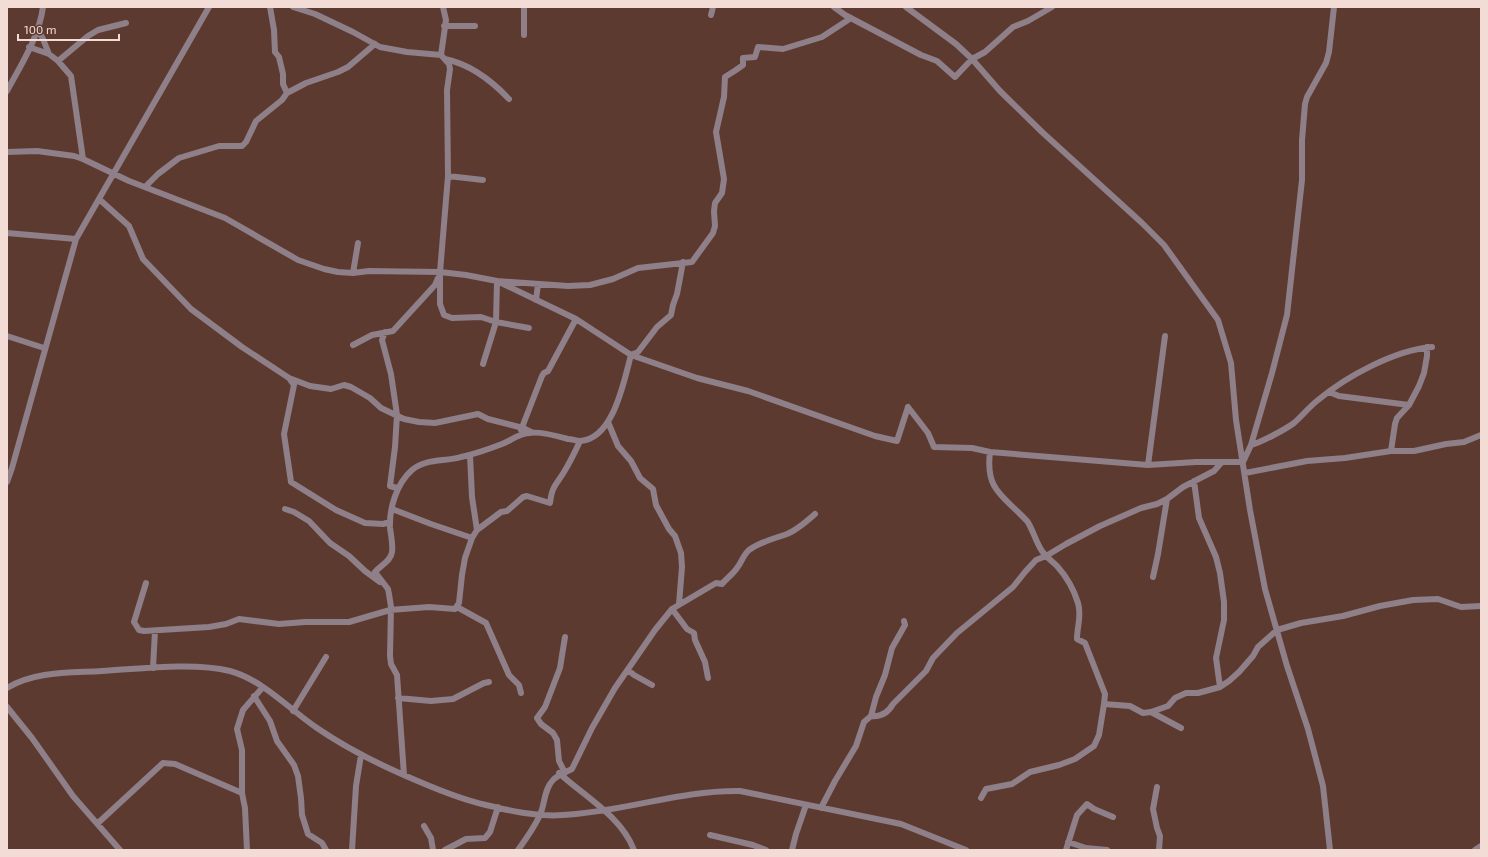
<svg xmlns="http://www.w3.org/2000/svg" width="1488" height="857" font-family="'Exo 2',sans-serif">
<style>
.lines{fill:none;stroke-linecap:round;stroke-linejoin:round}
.street{stroke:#8e7f89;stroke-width:6}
</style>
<rect width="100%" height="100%" fill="#5d3a30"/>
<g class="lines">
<path class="street" d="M270,7L274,30L275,52L279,57L283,74V84L287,93
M293,7L315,14L353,32L380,47L407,52L441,55L449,64L450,69L447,90L448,176L440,272V304L444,315L452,318L481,317L496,322L529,328
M834,7L845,15L921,55L937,61L955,77L972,59L985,52L1013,27L1028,21L1052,7
M906,7L956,44L972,59L1000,91L1042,132L1142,223L1164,245L1218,320L1231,363L1236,420L1250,510L1265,589L1287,666L1308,729L1323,786L1330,850
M711,15L713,7
M444,26H475
M38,30L43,39L49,54
M524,35V7
M29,47L49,54L58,61L71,76L83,159
M441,55L446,20L443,7
M445,59C469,64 492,81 509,99
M58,61L88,36L98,30L126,23
M7,91C21,65 39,37 43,7
M7,152L37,151L74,156L83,159L129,181L225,218L298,260L324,269L338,272L353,273L369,271L440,272L466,275L497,281L576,319L631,355L697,378L748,391L875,436L897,441L908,407
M448,176L483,180
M145,187L158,174L179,158L219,146H242L246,142L256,121L282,100L287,93L306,83L338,72L348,67L375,44
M99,199L129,226L143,259L191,309L242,347L289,378L310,386L331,389L344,385L351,387L370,398L381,408L404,419L419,422L435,423L478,414L488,419L523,428L531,432
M7,233L76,239
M353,273L358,243
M536,300L538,284
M385,332L382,340L391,374L397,415L395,447L390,486L397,488
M7,336L44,348
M353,345L372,335L393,331L435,285L438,278
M483,364L496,322L497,281L568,286L590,285L613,279L638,268L692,262L713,233L715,226L714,211L715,203L722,193L724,179L716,132L724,97L725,77L736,70L743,65V58L755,57L758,47L783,49L822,37L851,18
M289,378L294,385L284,434L291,482L336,510L365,523L383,524L390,522
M1329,392L1339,396L1409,405
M908,407L928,433L934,447L972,448L990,452L1148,465L1196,462H1243
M608,422L618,446L631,461L640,478L653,489L656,505L669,529L675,536L681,553L682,567L679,604
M521,430L542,376L544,373L548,371L576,319
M1251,445C1260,443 1286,429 1294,423C1302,416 1309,407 1318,400C1347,376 1395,350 1432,347
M1391,451L1395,424L1397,418L1409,405L1419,386L1424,373L1427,356V347
M470,455L472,497L477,530
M1243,462L1251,445L1272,373L1287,315L1302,180V140L1305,104L1307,97L1326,63L1329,52L1334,7
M1148,465L1165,336
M1245,473L1307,461L1345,458L1391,451H1414L1446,444L1464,442L1481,435
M1194,481L1199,518L1216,557L1220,573L1224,602V620L1216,658L1220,687
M7,482L12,468L76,239L209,7
M285,509L294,512L309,521L330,543L349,556L365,571L380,582
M392,509L431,524L472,538
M1153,577L1158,554L1167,499
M146,583L134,622L139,630L144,631L209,627L226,624L239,619L279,624L305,622H349L390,610L429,607L455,609L459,603L462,575L465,558L472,538L477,530L501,512L507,511L523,497L527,496L550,503C552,486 556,485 564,472C570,462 575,452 580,441
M457,607L486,623L509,675L519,685L521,693
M672,609L687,629L694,633L695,640L705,662L708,678
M565,637L560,668L545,707L537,718L541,724L553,733L557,740L559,761L565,773
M153,668L155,631
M628,670L634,675L652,685
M7,688C35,671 70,673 102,671C139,669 193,662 230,671C263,680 289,709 317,728C349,750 384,767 420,782C441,791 464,800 486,805C511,811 537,817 563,815C623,812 680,790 740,791L901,824L966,850
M254,696L270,721L277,741L294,765L298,776L301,798L302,815L308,834L322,843L326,850
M398,698L431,701L453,699L484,683L489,682
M1104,704L1130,706L1143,713L1151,712L1168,706L1175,698L1186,693H1198L1220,687L1229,681L1239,672L1253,656L1258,647L1277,630L1301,623L1343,616L1380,606L1413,600L1438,599L1461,607L1481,606
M7,707L32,738L73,796L120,850
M293,711L326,657
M1151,712L1181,728
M871,716C881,717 888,713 893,704L926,671L933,658L957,633L1013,587L1025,572L1036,560L1046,556L1066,544L1100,526L1141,508L1157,504L1167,499L1183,487L1214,471L1221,463
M559,773C585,797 621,816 634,850
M404,775L397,675L391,664L390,656L391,607L389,594L388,589L375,572C381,565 391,561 392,552C393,546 391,534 390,528C389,508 397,483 412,470C426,458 445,462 461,457C475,454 489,449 502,444C512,440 518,434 529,433C541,431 557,436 568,439C572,439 577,441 580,441C614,439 624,380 631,355L638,352L657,327L671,315L673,305L677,294L683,262
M1157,787L1153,809L1157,828L1160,836L1159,850
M242,793L245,808L247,850
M981,798L986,789L1012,784L1030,772L1059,765L1075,759L1094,746L1099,735L1104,704L1105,694L1085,643L1077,639C1077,626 1082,616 1078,603C1074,590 1066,576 1057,566C1052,561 1046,557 1042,551C1036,543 1032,527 1027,521C1004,496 985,491 990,452
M821,808L835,781L856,746L864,722L871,716L876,697L885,675L892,648L905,625L904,621
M98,823L163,763L175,764L242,793V750L237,729L243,710L263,687
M424,826L431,838L433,850
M710,835L753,845L766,850
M1068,842L1086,848L1107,850
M352,850L356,786L361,755
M445,850L466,839L485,838L490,832L498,807
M518,850C526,839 534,828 540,815C545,804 544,789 553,780C559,774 564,773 572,769L592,728L615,688L655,630L672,609L716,583L722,584C727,578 733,574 737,568C742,562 743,555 749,550C762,541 773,539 787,534C797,530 806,522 815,514
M792,850L796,834L806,805
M1066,850L1077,815L1087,804L1094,809L1113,817
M1475,850L1481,846"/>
</g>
<rect width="1488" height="857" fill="none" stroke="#f3dcd6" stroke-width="16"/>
<path d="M18 34v6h101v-6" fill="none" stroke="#f3dcd6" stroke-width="2"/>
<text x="24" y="34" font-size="12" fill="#f3dcd6" stroke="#5d3a30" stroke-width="3" paint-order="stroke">100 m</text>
</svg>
